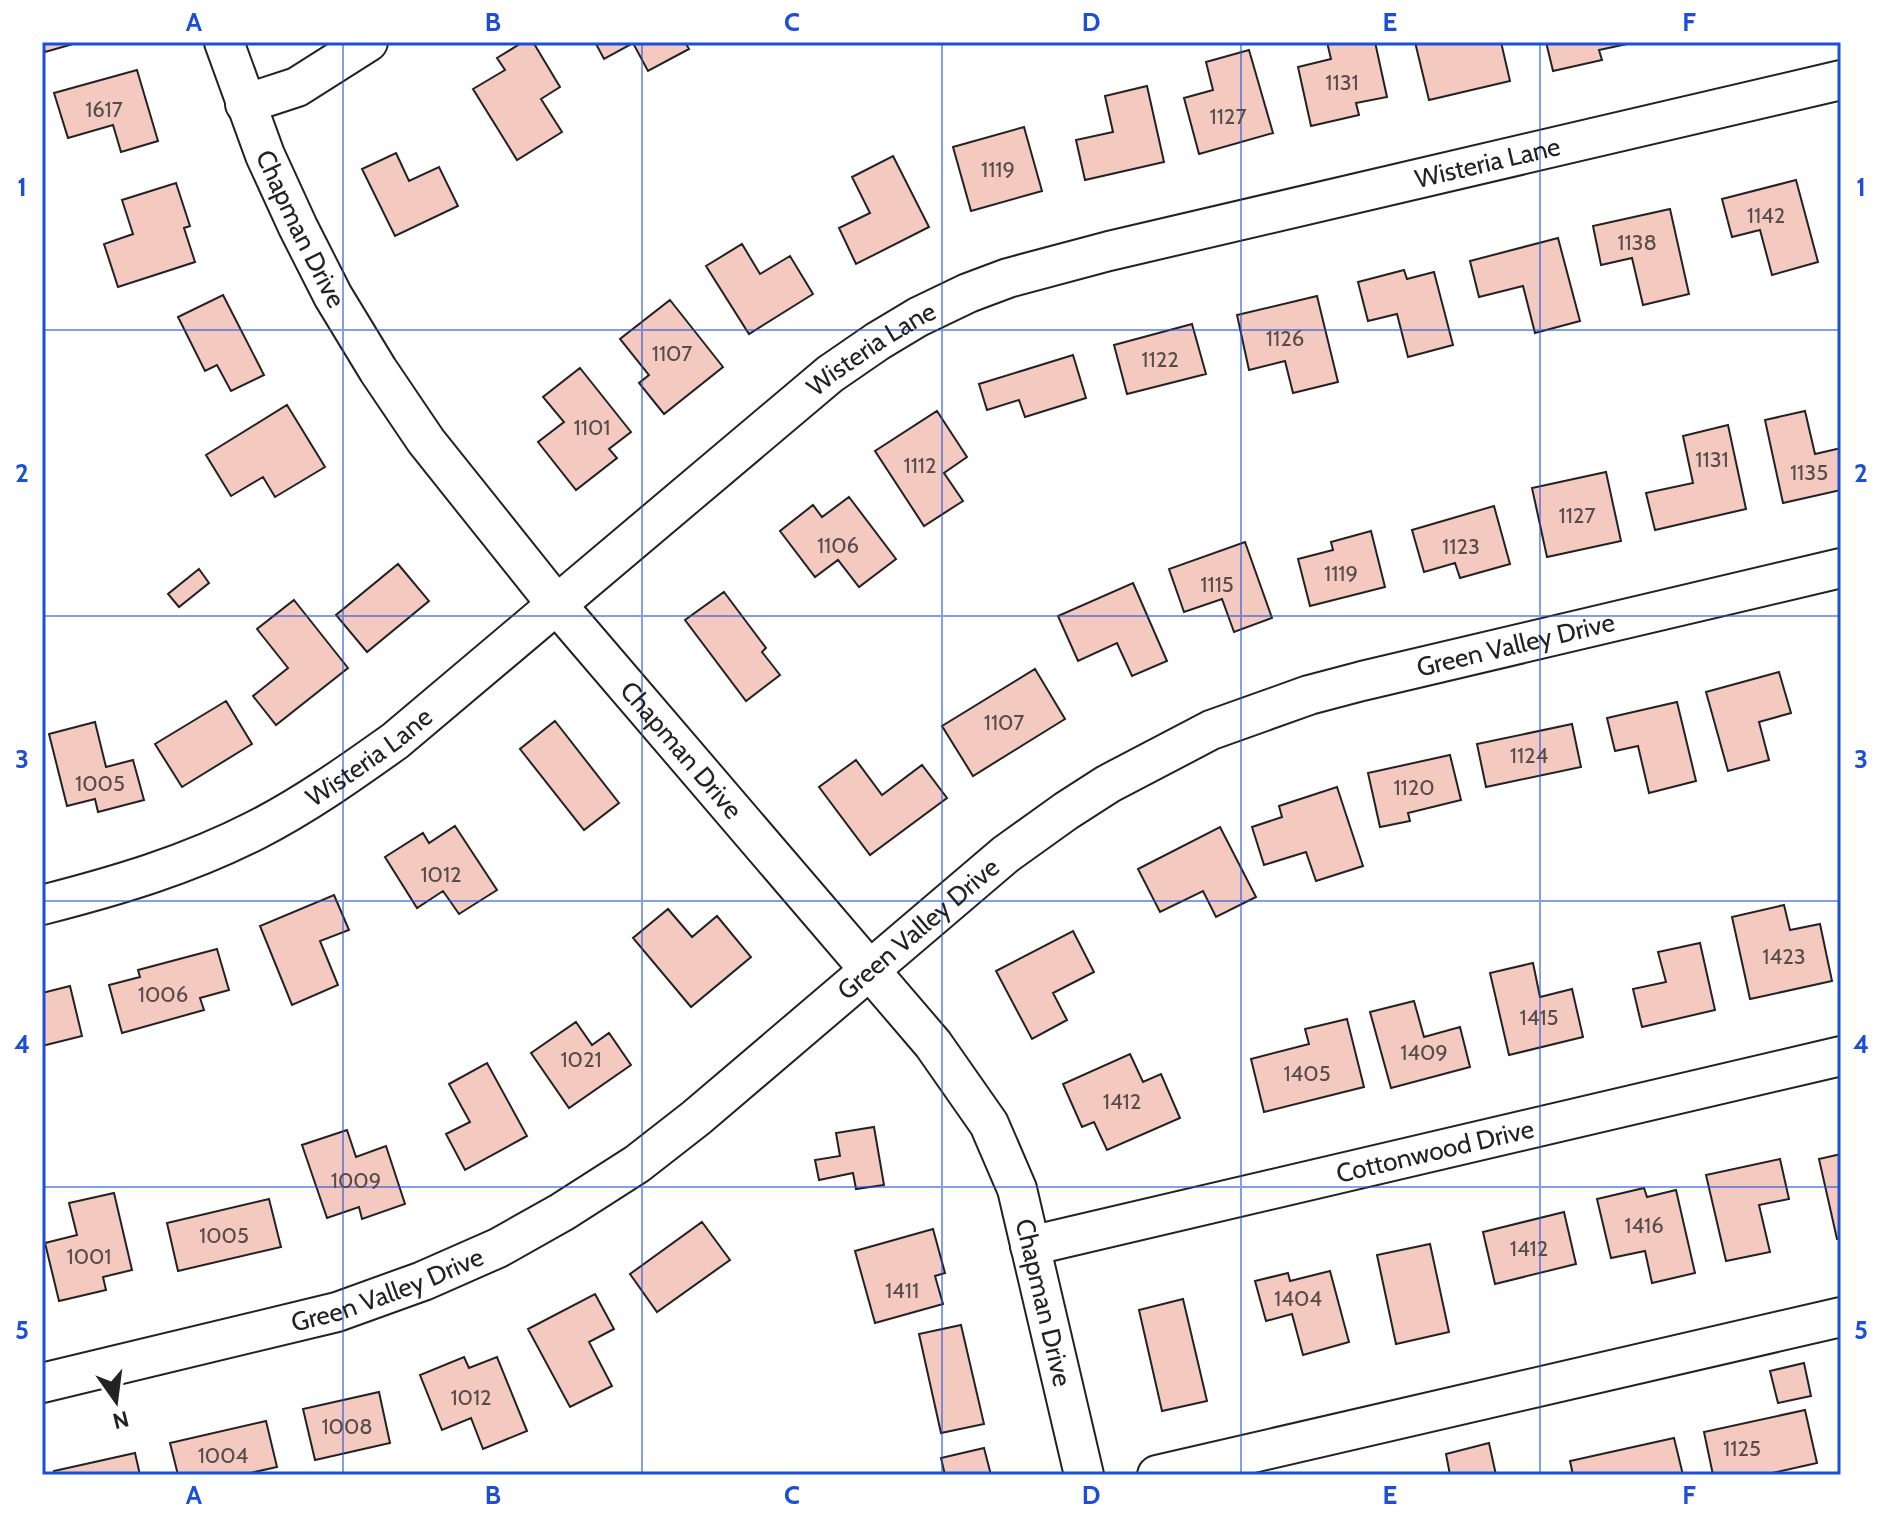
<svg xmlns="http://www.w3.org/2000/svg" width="1883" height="1517" font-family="Cabin,sans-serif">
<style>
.building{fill:#f3c9c0;stroke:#222;stroke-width:2}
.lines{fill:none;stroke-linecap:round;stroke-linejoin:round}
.minor-casing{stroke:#222;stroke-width:42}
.minor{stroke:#fff;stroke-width:38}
.grid{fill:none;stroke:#1d4ed8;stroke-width:2;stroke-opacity:0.55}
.labels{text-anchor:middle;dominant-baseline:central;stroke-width:6;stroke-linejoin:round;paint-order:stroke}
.number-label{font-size:22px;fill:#564c4a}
.street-label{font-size:26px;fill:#222;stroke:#fff}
.neatline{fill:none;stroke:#1d4ed8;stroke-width:3}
.grid-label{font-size:26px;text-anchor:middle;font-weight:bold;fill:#1d4ed8}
</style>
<rect width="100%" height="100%" fill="#fff"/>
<path class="building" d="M42,42H80L45,52Z
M523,42H533L560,87L541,99L562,132L517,160L473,89L505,70L497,58Z
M595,42H685L689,49L648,71L633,43L604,59Z
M1327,42H1375L1387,97L1356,103L1359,115L1311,126L1298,67L1331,59Z
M1415,42H1501L1510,81L1429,100Z
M1546,42H1626L1627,44L1599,50L1602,60L1553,71Z
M1249,50L1273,133L1199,154L1184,98L1213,90L1206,62Z
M137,70L158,141L121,152L113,125L68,138L54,93Z
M1147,86L1164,162L1085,180L1076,140L1113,132L1105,96Z
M1024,127L1042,191L971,211L953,147Z
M396,153L409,181L439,167L458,206L395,236L362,169Z
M893,156L929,227L856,264L839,228L870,213L852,177Z
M1796,180L1818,262L1772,275L1760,230L1732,237L1722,199Z
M176,183L190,226L184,228L195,262L118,287L104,244L133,234L122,200Z
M1670,209L1689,294L1643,305L1632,258L1601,265L1593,226Z
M1558,238L1580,321L1535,333L1523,286L1479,297L1470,261Z
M742,244L760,274L790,256L813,294L749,334L706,266Z
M1404,270L1407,279L1434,272L1453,345L1408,357L1397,314L1368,321L1358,282Z
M223,295L264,375L231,391L217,365L205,371L178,317Z
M1317,296L1338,382L1293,393L1285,361L1249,370L1237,315Z
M670,300L723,367L664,414L639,383L649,375L620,339Z
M1192,324L1206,374L1127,394L1114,345Z
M1073,355L1086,398L1025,417L1019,400L987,410L979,384Z
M580,368L631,432L609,449L617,458L576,490L538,442L564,422L543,397Z
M287,405L325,467L275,497L263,477L231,496L206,455Z
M937,411L967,457L944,473L963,501L924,526L875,451Z
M1805,411L1815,454L1841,448V490L1783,503L1765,420Z
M1728,425L1746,509L1655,530L1646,493L1693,483L1683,436Z
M1606,472L1621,541L1547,557L1532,488Z
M849,497L896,559L859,587L838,560L815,577L780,531L813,505L822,517Z
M1494,506L1510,564L1460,578L1455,563L1424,572L1412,530Z
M1371,531L1385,587L1310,606L1298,559L1333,550L1331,542Z
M1245,542L1272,618L1234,632L1222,599L1184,612L1169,569Z
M398,564L429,601L367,652L336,615Z
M199,569L209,583L179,607L168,594Z
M1133,583L1167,661L1132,676L1117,643L1078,661L1058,616Z
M724,592L766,648L762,652L780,675L746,701L685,620Z
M294,600L348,668L276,725L253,696L288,668L257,629Z
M1035,669L1065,719L973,776L942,726Z
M1779,672L1791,713L1759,722L1769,760L1728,771L1706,692Z
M226,701L252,744L182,787L155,744Z
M1677,702L1696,781L1649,793L1638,746L1615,751L1607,718Z
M555,721L619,803L584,830L520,749Z
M95,722L106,767L133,760L144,800L98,812L95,799L67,806L49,734Z
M1572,724L1581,767L1486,787L1477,744Z
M1450,755L1461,800L1408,813L1410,821L1380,827L1368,773Z
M856,760L882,795L922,765L947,798L870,855L819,787Z
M1337,787L1363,866L1316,881L1306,852L1264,865L1252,827L1282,817L1279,806Z
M455,826L497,890L459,914L443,891L417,908L385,857L423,833L429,843Z
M1220,827L1256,897L1216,917L1203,891L1160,912L1138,869Z
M334,895L349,930L320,941L338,985L292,1005L260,926Z
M1784,905L1790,930L1820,924L1832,981L1750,999L1732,917Z
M668,909L692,937L717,916L751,957L691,1007L633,938Z
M1073,931L1094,972L1053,993L1067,1020L1032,1039L996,971Z
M1700,943L1715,1010L1642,1027L1633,989L1666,982L1658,952Z
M217,949L229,990L200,998L204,1010L122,1033L109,985L140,977L138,970Z
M1533,963L1540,997L1572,989L1583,1037L1509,1055L1490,973Z
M70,986L82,1036L42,1046V993Z
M1414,1001L1424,1037L1460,1027L1470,1067L1391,1088L1370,1012Z
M1347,1019L1364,1087L1264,1112L1251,1059L1309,1044L1305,1029Z
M576,1022L592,1045L609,1033L631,1065L569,1108L531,1053Z
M1130,1054L1143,1082L1161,1074L1180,1118L1107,1150L1094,1122L1082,1127L1063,1084Z
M487,1063L527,1136L465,1170L446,1134L470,1122L449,1084Z
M874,1127L884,1185L856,1189L853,1173L819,1180L815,1160L840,1156L836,1133Z
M347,1130L356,1157L386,1146L405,1204L362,1219L359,1207L327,1218L302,1145Z
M1841,1154V1238L1837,1239L1819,1159Z
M1780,1159L1789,1199L1759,1205L1770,1252L1726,1261L1706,1175Z
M1644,1188L1647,1197L1676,1190L1695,1273L1652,1283L1645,1251L1611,1258L1597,1199Z
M114,1193L132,1270L103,1277L106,1290L59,1301L45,1243L77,1235L69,1203Z
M269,1199L281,1247L178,1271L167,1223Z
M1564,1212L1576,1264L1495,1284L1483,1232Z
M702,1222L730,1260L657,1312L630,1274Z
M933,1229L945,1273L935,1276L943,1304L875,1323L855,1251Z
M1430,1244L1449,1332L1396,1344L1377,1255Z
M1330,1271L1349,1342L1303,1355L1292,1314L1266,1321L1255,1281L1288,1273L1290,1281Z
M595,1294L614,1329L589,1342L612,1386L570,1407L528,1329Z
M1183,1299L1207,1401L1162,1411L1139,1310Z
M961,1325L984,1424L941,1433L919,1334Z
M464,1357L469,1368L497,1357L527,1431L483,1449L471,1418L442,1430L420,1375Z
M1804,1363L1811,1396L1778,1403L1770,1371Z
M379,1392L390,1443L315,1460L303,1409Z
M1805,1410L1817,1463L1763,1475H1713L1704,1432Z
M266,1421L277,1467L241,1475H178L170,1443Z
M1674,1438L1683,1475H1573L1570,1461Z
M1489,1443L1496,1475H1450L1446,1454Z
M984,1448L991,1475H945L941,1458Z
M135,1453L140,1475H55L54,1471Z"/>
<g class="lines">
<g class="minor-casing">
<g id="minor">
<path id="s1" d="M224,42L265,155L298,227L333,296L378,370L426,441L557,605L933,1044L989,1124L1017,1189L1084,1475"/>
<path d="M245,104L297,87L368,42"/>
<path id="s2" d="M42,905C116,886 188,865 256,830C305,805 350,773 395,741L830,374L878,341L918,317L968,293L1008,278L1109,251L1841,80"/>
<path id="s3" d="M1030,1246L1841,1056"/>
<path id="s4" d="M42,1383L337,1312L423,1281L498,1248L562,1212L637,1164L696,1118L1006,854L1066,811L1108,784L1211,730L1309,695L1362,681L1841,568"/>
<path d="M1157,1475L1841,1317"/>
</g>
</g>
<use href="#minor" class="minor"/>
</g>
<path class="grid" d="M343,42V1475M642,42V1475M942,42V1475M1241,42V1475M1540,42V1475M42,330H1841M42,616H1841M42,901H1841M42,1187H1841"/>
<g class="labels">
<g class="number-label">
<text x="1342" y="82">1131</text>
<text x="104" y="109">1617</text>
<text x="1228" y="116">1127</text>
<text x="998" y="169">1119</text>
<text x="1766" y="215">1142</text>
<text x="1637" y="242">1138</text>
<text x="1285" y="338">1126</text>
<text x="672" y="353">1107</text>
<text x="1160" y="359">1122</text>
<text x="592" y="427">1101</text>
<text x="1712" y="459">1131</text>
<text x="920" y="465">1112</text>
<text x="1809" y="472">1135</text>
<text x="1577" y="515">1127</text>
<text x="838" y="545">1106</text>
<text x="1461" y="546">1123</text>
<text x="1341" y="573">1119</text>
<text x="1217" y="584">1115</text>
<text x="1004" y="722">1107</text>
<text x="1529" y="755">1124</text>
<text x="100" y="783">1005</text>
<text x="1414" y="787">1120</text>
<text x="441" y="874">1012</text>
<text x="1784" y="956">1423</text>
<text x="163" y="994">1006</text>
<text x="1539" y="1017">1415</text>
<text x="1424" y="1052">1409</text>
<text x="581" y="1059">1021</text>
<text x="1307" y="1073">1405</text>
<text x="1122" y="1101">1412</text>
<text x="356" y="1180">1009</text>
<text x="1644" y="1225">1416</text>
<text x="224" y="1235">1005</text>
<text x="1529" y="1248">1412</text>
<text x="89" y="1256">1001</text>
<text x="902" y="1290">1411</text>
<text x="1298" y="1298">1404</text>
<text x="471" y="1397">1012</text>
<text x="347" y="1426">1008</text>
<text x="1742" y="1448">1125</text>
<text x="223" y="1455">1004</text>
</g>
<g class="street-label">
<text stroke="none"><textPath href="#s2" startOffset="1658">Wisteria Lane</textPath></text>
<text stroke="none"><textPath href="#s1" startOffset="202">Chapman Drive</textPath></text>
<text stroke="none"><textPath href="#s2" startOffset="1010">Wisteria Lane</textPath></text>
<text stroke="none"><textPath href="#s4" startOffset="1678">Green Valley Drive</textPath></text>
<text stroke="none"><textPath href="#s1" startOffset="850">Chapman Drive</textPath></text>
<text stroke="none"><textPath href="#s2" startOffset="362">Wisteria Lane</textPath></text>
<text stroke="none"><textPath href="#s4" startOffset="1006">Green Valley Drive</textPath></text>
<text stroke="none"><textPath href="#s3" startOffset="416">Cottonwood Drive</textPath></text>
<text stroke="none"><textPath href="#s4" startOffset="358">Green Valley Drive</textPath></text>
<text stroke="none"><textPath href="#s1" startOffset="1522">Chapman Drive</textPath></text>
</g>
</g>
<rect width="1883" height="1517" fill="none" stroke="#ffffff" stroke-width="88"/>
<g transform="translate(116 1401) rotate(166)" stroke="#ffffff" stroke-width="6" paint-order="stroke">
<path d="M0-6L14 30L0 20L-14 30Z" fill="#222222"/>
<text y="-12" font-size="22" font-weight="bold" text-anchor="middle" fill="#222222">N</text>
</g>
<rect x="44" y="44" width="1795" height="1429" class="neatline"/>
<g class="grid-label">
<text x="194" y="31">A</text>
<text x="493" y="31">B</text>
<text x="792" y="31">C</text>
<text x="1091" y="31">D</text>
<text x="1390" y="31">E</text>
<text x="1689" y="31">F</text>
<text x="22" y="196">1</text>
<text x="1861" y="196">1</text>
<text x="22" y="482">2</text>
<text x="1861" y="482">2</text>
<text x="22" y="768">3</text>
<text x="1861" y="768">3</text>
<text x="22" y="1053">4</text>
<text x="1861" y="1053">4</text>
<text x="22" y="1339">5</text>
<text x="1861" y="1339">5</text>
<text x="194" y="1504">A</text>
<text x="493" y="1504">B</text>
<text x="792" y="1504">C</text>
<text x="1091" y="1504">D</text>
<text x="1390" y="1504">E</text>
<text x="1689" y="1504">F</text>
</g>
</svg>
